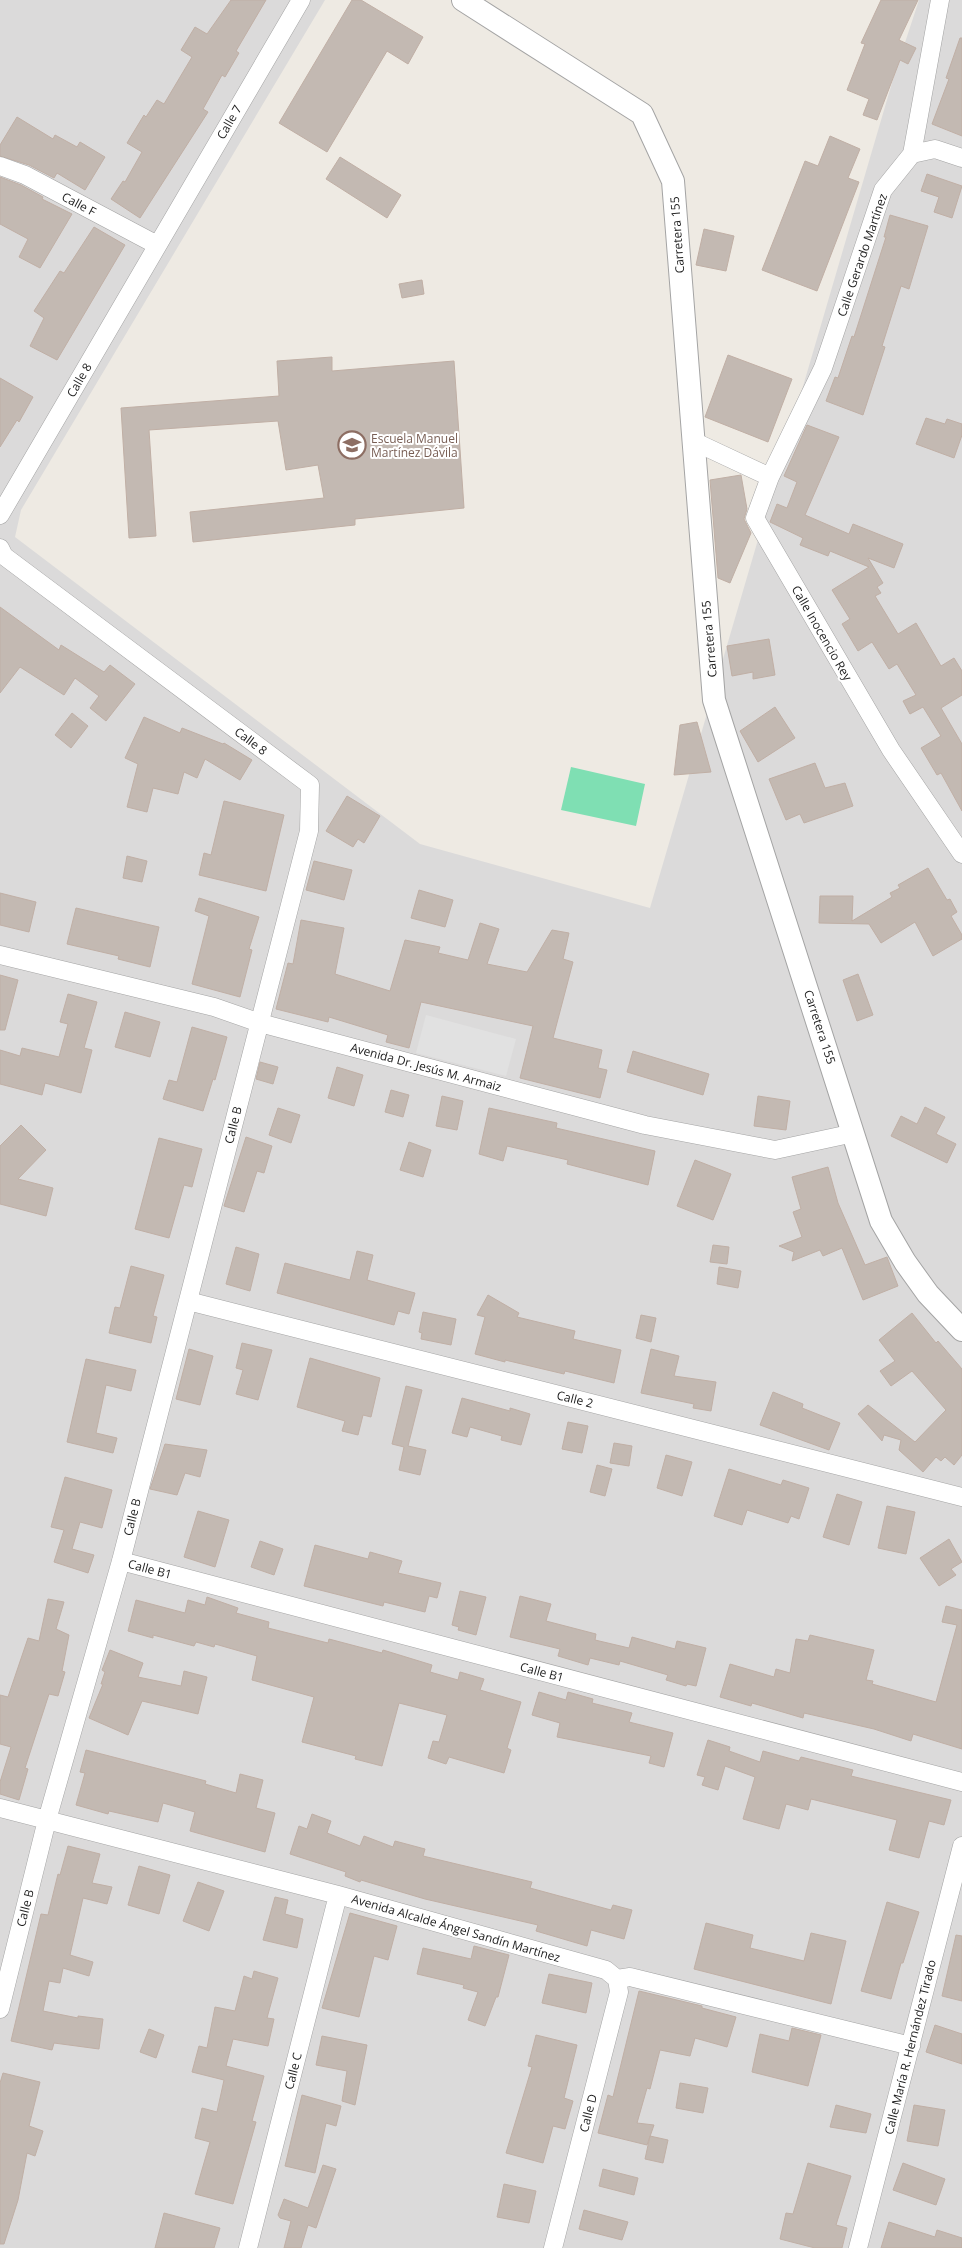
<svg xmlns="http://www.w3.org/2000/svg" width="962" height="2248" font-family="'Open Sans',sans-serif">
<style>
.residential{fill:#dbdada}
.pitch{fill:#7fdfb3}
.parking{fill:#e1e1e1}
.building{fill:#c3b9b2;stroke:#c0afa5}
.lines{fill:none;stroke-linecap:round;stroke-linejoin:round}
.minor-casing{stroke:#a4a4a4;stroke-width:19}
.tertiary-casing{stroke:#a4a4a4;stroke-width:24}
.minor{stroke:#fff;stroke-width:18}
.tertiary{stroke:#fff;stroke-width:22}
.labels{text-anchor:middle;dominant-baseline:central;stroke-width:4;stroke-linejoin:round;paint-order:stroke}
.street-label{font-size:12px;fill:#1d1d1d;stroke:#fff}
.education-label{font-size:12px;fill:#785e54;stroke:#fff;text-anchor:start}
</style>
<rect width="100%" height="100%" fill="#eeeae3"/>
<path class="residential" d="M0,0H325L21,510L15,537L420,844L650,908L894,76L919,0H962V2248H0Z"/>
<path class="pitch" d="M571,767L645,784L636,826L561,810Z"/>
<path class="parking" d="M426,1015L516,1039L506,1076L416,1053Z"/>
<path class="building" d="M231,0H266L236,51L239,53L225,77L222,75L203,109L208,112L140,218L111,199L123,181L125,182L142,152L127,143L144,115L146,117L157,100L164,104L192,57L181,50L195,27L207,34Z
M352,0H361L423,37L408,64L387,51L327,152L279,123Z
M881,0H918L899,40L916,48L908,64L900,60L877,120L863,115L869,99L847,90L865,44L861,43Z
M960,38H962V136L932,124L949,79L946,78Z
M17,117L53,139L55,135L77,147L80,142L105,157L85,190L57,173L54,178L29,165L0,156V145Z
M830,136L860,149L848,178L859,182L817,291L762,270L805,161L818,166Z
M340,157L401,195L387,218L326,179Z
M927,174L962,186L952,218L934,212L939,197L921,191Z
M0,177L21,185L43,197L42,199L72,214L40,268L19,257L28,239L0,224Z
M890,215L928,226L909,289L901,286L882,346L885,347L863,415L826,401L835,377L838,378L852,336L854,337L886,237H884Z
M94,227L125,245L57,360L30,346L44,318L34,311L60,271L64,273Z
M704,229L734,236L726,271L696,265Z
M422,280L424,294L402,298L399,284Z
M728,355L792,379L768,442L705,417Z
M332,357V371L454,361L464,508L355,519V525L193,542L190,512L324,498L318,465L286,470L278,421L149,430L156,536L129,538L121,408L279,396L277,361Z
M0,378L33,397L19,422L17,420L0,447Z
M926,418L945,424L947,419L962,424V435L954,458L916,444Z
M807,425L839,437L805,515L849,534L853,524L903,544L894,568L868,558L883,583L877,587L881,593L875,596L898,634L916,623L941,666L954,658L962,671V695L941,708L962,744V811L941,773L937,775L921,748L941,736L923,707L910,714L903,701L916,695L897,664L889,669L872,642L858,651L842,624L850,619L832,590L869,567L830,551L828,556L800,545L803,538L770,522L777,504L787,508L797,482L784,476Z
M741,475L747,509L744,519L751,533L730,583L718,578L710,480Z
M0,607L59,650L61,645L104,672L110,665L135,684L106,721L90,708L99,696L75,678L64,695L20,667L0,693Z
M769,639L775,675L753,679V672L732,676L727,646Z
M775,707L795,738L758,762L740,731Z
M72,713L88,726L71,748L55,735Z
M144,717L180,733L182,728L223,744L224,743L252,760L240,780L205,759L197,778L184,772L178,794L153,788L147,812L127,807L138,764L125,758Z
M697,722L711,772L674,775L680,725Z
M815,763L825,788L845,783L853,806L804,823L800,814L786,820L769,779Z
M347,796L380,816L364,843L358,839L353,847L326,831Z
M224,801L284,815L266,891L199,875L204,853L211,855Z
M127,856L147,861L142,882L123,878Z
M314,861L352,870L344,900L306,890Z
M928,868L947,900L950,899L957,912L951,916L962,935V939L933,956L915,922L881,943L869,924L819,923L820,896H853L852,921L892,897L890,893L900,888L898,885Z
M419,890L453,900L445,927L411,918Z
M0,893L36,902L29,932L0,925Z
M199,898L259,917L249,949L252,950L240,997L192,984L209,916L195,911Z
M76,908L159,927L150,967L118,959L119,956L67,944Z
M301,920L344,928L335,974L390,991L405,940L440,947L438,953L468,960L480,923L499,929L487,964L527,972L552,930L569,933L563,959L573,962L553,1038L602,1050L598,1068L607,1070L600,1098L520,1078L533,1026L421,1002L409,1048L386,1042L388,1035L329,1017L328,1022L276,1009L288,963L293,964Z
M858,974L873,1015L857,1021L843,980Z
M0,975L18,980L5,1030H0Z
M68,994L97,1002L84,1048L92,1050L81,1093L45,1083L42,1095L0,1084V1050L20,1056L22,1048L59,1057L68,1024L60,1022Z
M125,1012L160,1022L150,1057L115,1047Z
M192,1027L227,1037L215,1080L213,1079L203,1111L163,1099L169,1080L177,1082Z
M633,1051L709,1074L703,1095L627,1072Z
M260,1062L278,1067L273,1084L256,1079Z
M337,1067L363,1075L354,1106L328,1098Z
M391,1090L409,1095L403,1117L385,1112Z
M442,1096L463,1101L457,1130L436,1126Z
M758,1096L790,1101L786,1130L754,1126Z
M925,1107L945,1117L936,1134L956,1144L947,1163L891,1136L901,1116L917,1124Z
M278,1108L300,1115L291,1143L269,1135Z
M489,1108L557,1123L556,1128L655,1151L648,1185L567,1164L568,1160L507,1146L503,1161L479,1154Z
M21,1125L46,1150L18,1179L53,1188L46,1216L0,1204V1146Z
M246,1137L272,1146L264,1173L257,1171L244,1212L224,1206Z
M159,1138L202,1149L192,1187L184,1185L169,1238L135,1229Z
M409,1142L431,1150L423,1177L400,1170Z
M695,1160L731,1174L713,1220L677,1206Z
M828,1167L838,1203L865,1265L887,1257L898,1286L863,1300L842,1248L823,1256L820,1250L792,1261L794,1252L779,1246L802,1237L793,1212L801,1209L792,1177Z
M713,1245L729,1247L727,1264L710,1262Z
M236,1247L259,1254L250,1291L226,1284Z
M357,1251L373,1255L367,1280L415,1293L409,1314L398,1311L394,1325L277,1293L285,1263L350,1280Z
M131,1266L164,1275L153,1316L157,1317L151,1343L109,1333L115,1307L120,1308Z
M719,1267L741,1271L738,1288L717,1284Z
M488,1295L519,1313L517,1317L575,1331L573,1339L621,1350L614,1383L565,1371L564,1374L505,1360V1362L475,1354L485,1317L477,1315Z
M423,1312L456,1319L451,1345L421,1339L422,1333L419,1332Z
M912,1313L936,1343L938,1341L962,1369V1455L954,1465L945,1457L941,1461L936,1457L923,1472L899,1450L901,1440L884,1435L882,1441L858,1414L868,1405L915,1442L946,1410L912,1371L891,1386L880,1371L895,1361L879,1340Z
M641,1315L656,1318L651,1342L636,1338Z
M242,1343L272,1350L258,1400L236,1394L243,1370L236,1368Z
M189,1349L213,1356L200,1405L176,1399Z
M651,1349L679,1356L674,1376L716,1382L711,1411L693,1408L694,1404L641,1393Z
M310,1358L380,1378L371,1417L363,1415L358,1435L342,1431L345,1421L297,1407Z
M86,1359L136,1370L131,1391L106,1385L96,1433L117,1438L113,1453L67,1442Z
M406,1386L422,1390L408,1446L426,1450L420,1475L399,1470L404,1447L392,1444Z
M773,1392L803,1404L802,1408L840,1423L829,1450L760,1425Z
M462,1398L510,1411V1408L530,1414L521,1445L501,1440L502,1436L470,1427L467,1437L452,1433Z
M568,1422L588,1426L582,1453L562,1449Z
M614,1443L632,1446L629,1466L610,1463Z
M165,1444L207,1450L200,1477L185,1473L177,1495L150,1489Z
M666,1455L692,1462L682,1496L657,1488Z
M597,1465L612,1469L605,1496L590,1492Z
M729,1469L781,1485L783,1480L809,1488L799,1519L791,1516L788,1523L747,1510L742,1525L714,1516Z
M65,1477L112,1490L102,1528L80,1522L72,1549L94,1555L88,1573L54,1562L64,1530L51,1527Z
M837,1494L862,1502L849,1545L823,1537Z
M887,1506L915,1512L906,1554L878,1548Z
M198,1511L229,1520L215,1567L184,1557Z
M949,1539L962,1562L951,1569L956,1575L939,1586L920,1558Z
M260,1541L283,1549L274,1575L251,1567Z
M315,1545L368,1559L370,1552L402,1561L398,1573L441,1583L437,1598L429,1596L425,1612L384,1602L383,1606L304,1586Z
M460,1591L486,1597L476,1635L458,1630L459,1627L452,1625Z
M520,1596L551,1604L546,1621L596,1634L595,1640L629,1648L632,1637L675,1649L677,1641L706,1648L696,1686L687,1684L686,1686L666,1680L668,1675L620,1661L619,1665L590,1658L588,1665L558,1656L560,1649L510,1637Z
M207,1597L238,1608L236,1613L269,1622L268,1628L328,1643L329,1639L382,1653L383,1650L432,1665L430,1672L458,1680L460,1672L484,1679L480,1690L521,1702L507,1748L511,1750L504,1773L449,1757L446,1764L428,1758L433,1741L439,1742L447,1715L399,1703L382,1766L355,1759L356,1756L302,1742L314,1697L252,1680L257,1656L215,1644L214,1647L196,1642L194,1646L153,1635V1638L128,1631L136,1600L185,1613L188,1600L205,1605Z
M48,1599L64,1602L56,1629L69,1635L62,1671L65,1672L58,1696L49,1694L25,1768L28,1769L19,1800L0,1794V1782L11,1747L0,1744V1695L8,1697L28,1638L39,1641Z
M946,1606L962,1610V1749L913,1734L911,1741L874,1729L804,1713L803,1718L752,1703L751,1706L720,1697L730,1664L774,1677L776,1669L790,1673L796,1639L808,1641L810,1635L874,1650L866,1680L873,1681L872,1684L936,1702L957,1625L942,1622Z
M110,1650L143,1663L138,1677L181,1686L184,1671L207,1677L198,1714L142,1701L128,1735L89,1718L103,1684H101L105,1672L102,1670Z
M539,1692L566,1700L568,1692L593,1699L592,1703L632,1713L629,1722L673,1733L664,1767L649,1763L651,1756L557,1737L560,1723L532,1715Z
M708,1740L730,1747L729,1751L760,1762L763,1751L799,1761L801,1757L853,1770L851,1776L951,1800L944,1825L929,1821L919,1858L889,1850L897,1820L811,1799L808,1810L786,1804L779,1829L743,1819L755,1777L725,1766L718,1790L702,1785L705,1777L697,1775Z
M86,1750L206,1781L205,1784L236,1793L240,1774L263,1780L256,1808L275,1813L265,1852L190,1831L195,1812L163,1803L158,1822L109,1811L108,1814L76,1805L85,1773L80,1772Z
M312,1814L331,1821L327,1833L360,1846L364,1836L393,1847L395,1841L425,1849L423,1856L532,1882L530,1888L611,1910L613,1905L632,1910L624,1939L591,1930L587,1946L536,1931L538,1925L425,1899L361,1880L360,1882L345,1876L346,1872L290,1854L299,1826L307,1829Z
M68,1846L100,1854L92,1883L112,1887L107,1904L83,1898L70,1955L93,1962L89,1976L63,1968L60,1983L49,1981L43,2011L78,2018V2016L103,2019L99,2049L54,2043L52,2050L11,2041L41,1914L48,1915L58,1874L60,1875Z
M139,1866L170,1875L159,1914L128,1905Z
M198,1882L224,1891L209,1931L183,1921Z
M275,1897L288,1900L285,1914L303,1919L297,1948L263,1940Z
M887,1902L919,1912L903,1963H901L891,1999L861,1991Z
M350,1913L397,1926L388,1960L374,1956L359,2017L322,2008Z
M706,1923L753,1935L750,1948L804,1961L811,1933L846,1941L831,2004L694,1969Z
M956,1935L962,1936V2001L942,1996Z
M474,1946L509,1955L498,1997H496L485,2026L468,2020L478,1992L463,1988L464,1985L417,1974L423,1948L471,1959Z
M254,1971L278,1978L267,2018L274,2019L268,2046L233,2039L226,2066L264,2076L252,2121L256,2122L233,2204L195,2194L210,2142L195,2138L202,2108L217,2112L224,2080L192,2072L199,2046L207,2048L215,2007L235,2011L244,1976L252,1979Z
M549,1974L592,1983L586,2013L542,2003Z
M639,1991L702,2006V2008L736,2017L727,2047L695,2038L690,2056L660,2050L650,2089L647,2088L637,2123L654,2125L647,2145L598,2133L608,2095L613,2097Z
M935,2025L962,2034V2064L926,2052Z
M792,2028L821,2035L808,2086L752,2072L760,2034L789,2041Z
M149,2029L164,2035L156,2058L140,2052Z
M536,2035L577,2045L564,2098L573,2101L565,2129L553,2126L543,2163L506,2153L532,2067L528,2066Z
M322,2036L367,2045L355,2105L342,2101L347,2071L316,2065Z
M3,2073L40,2082L29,2126L43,2131L35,2156L27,2153L18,2200L4,2244H0V2083Z
M680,2083L708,2088L703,2113L676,2108Z
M302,2095L341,2106L336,2126L326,2123L315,2173L285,2166Z
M836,2105L871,2114L866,2133L830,2127Z
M914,2105L945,2110L938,2146L907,2141Z
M650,2136L668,2140L663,2163L645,2159Z
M808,2163L851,2176L836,2225L847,2228L842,2248H815L780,2239L786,2213L793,2214Z
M903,2163L945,2179L936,2205L893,2190Z
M323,2165L336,2169L316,2228L308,2225L301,2248H284L291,2221L280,2218L278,2215L284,2199L308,2208Z
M603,2169L638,2178L634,2195L599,2186Z
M504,2184L536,2191L529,2223L497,2217Z
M584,2210L628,2222L622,2240L579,2229Z
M164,2213L220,2228L214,2248H155Z
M889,2222L935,2237L937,2230L962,2238V2248H881Z"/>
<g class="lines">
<g class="minor-casing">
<path id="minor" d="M940,0L912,154L883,190L823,368L770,477L755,518L891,750L962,854
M912,154L935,149L962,158
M0,166L25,175L157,245
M693,441L770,477
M0,515L301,0
M0,548L4,556L310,785L309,831L121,1561L47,1820L0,2009
M0,955L214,1007L260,1023L645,1125L775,1150L854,1133
M188,1301L962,1497
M121,1561L962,1782
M0,1808L338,1895L606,1970L617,1979L630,1977L911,2046
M248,2248L338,1895
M553,2248L619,1992L617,1979
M858,2248L962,1846"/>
</g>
<g class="tertiary-casing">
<path id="tertiary" d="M463,0L642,114L673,181L714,700L881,1221L905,1262L928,1294L962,1330"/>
</g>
<use href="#minor" class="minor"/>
<use href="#tertiary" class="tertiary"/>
</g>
<defs>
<g id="school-ring" transform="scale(1.4375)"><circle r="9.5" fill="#fff" stroke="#8d6e63" stroke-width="1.5"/><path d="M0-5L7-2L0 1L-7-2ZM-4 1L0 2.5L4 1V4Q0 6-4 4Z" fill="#8d6e63"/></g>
</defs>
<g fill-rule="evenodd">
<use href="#school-ring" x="352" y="445"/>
</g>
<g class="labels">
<g class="street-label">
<text transform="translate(229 122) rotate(-60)">Calle 7</text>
<text transform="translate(79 204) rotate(28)">Calle F</text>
<text transform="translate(677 235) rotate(-94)">Carretera 155</text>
<text transform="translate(862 255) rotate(-71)">Calle Gerardo Martínez</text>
<text transform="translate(79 380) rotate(-60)">Calle 8</text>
<text transform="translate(822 633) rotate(60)">Calle Inocencio Rey</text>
<text transform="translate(709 639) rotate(-95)">Carretera 155</text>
<text transform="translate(251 741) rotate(37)">Calle 8</text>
<text transform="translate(820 1027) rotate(72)">Carretera 155</text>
<text transform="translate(426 1067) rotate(15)">Avenida Dr. Jesús M. Armaiz</text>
<text transform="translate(233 1125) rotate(-76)">Calle B</text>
<text transform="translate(575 1399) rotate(14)">Calle 2</text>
<text transform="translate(132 1517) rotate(-76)">Calle B</text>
<text transform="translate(150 1569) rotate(15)">Calle B1</text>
<text transform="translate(542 1672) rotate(15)">Calle B1</text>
<text transform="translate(25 1908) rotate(-76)">Calle B</text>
<text transform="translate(456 1928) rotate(16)">Avenida Alcalde Ángel Sandín Martínez</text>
<text transform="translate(910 2047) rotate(-76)">Calle María R. Hernández Tirado</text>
<text transform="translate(293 2071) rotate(-76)">Calle C</text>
<text transform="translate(588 2113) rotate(-76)">Calle D</text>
</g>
<g class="education-label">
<text x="371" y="438">Escuela Manuel<tspan x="371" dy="14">Martínez Dávila</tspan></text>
</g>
</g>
</svg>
